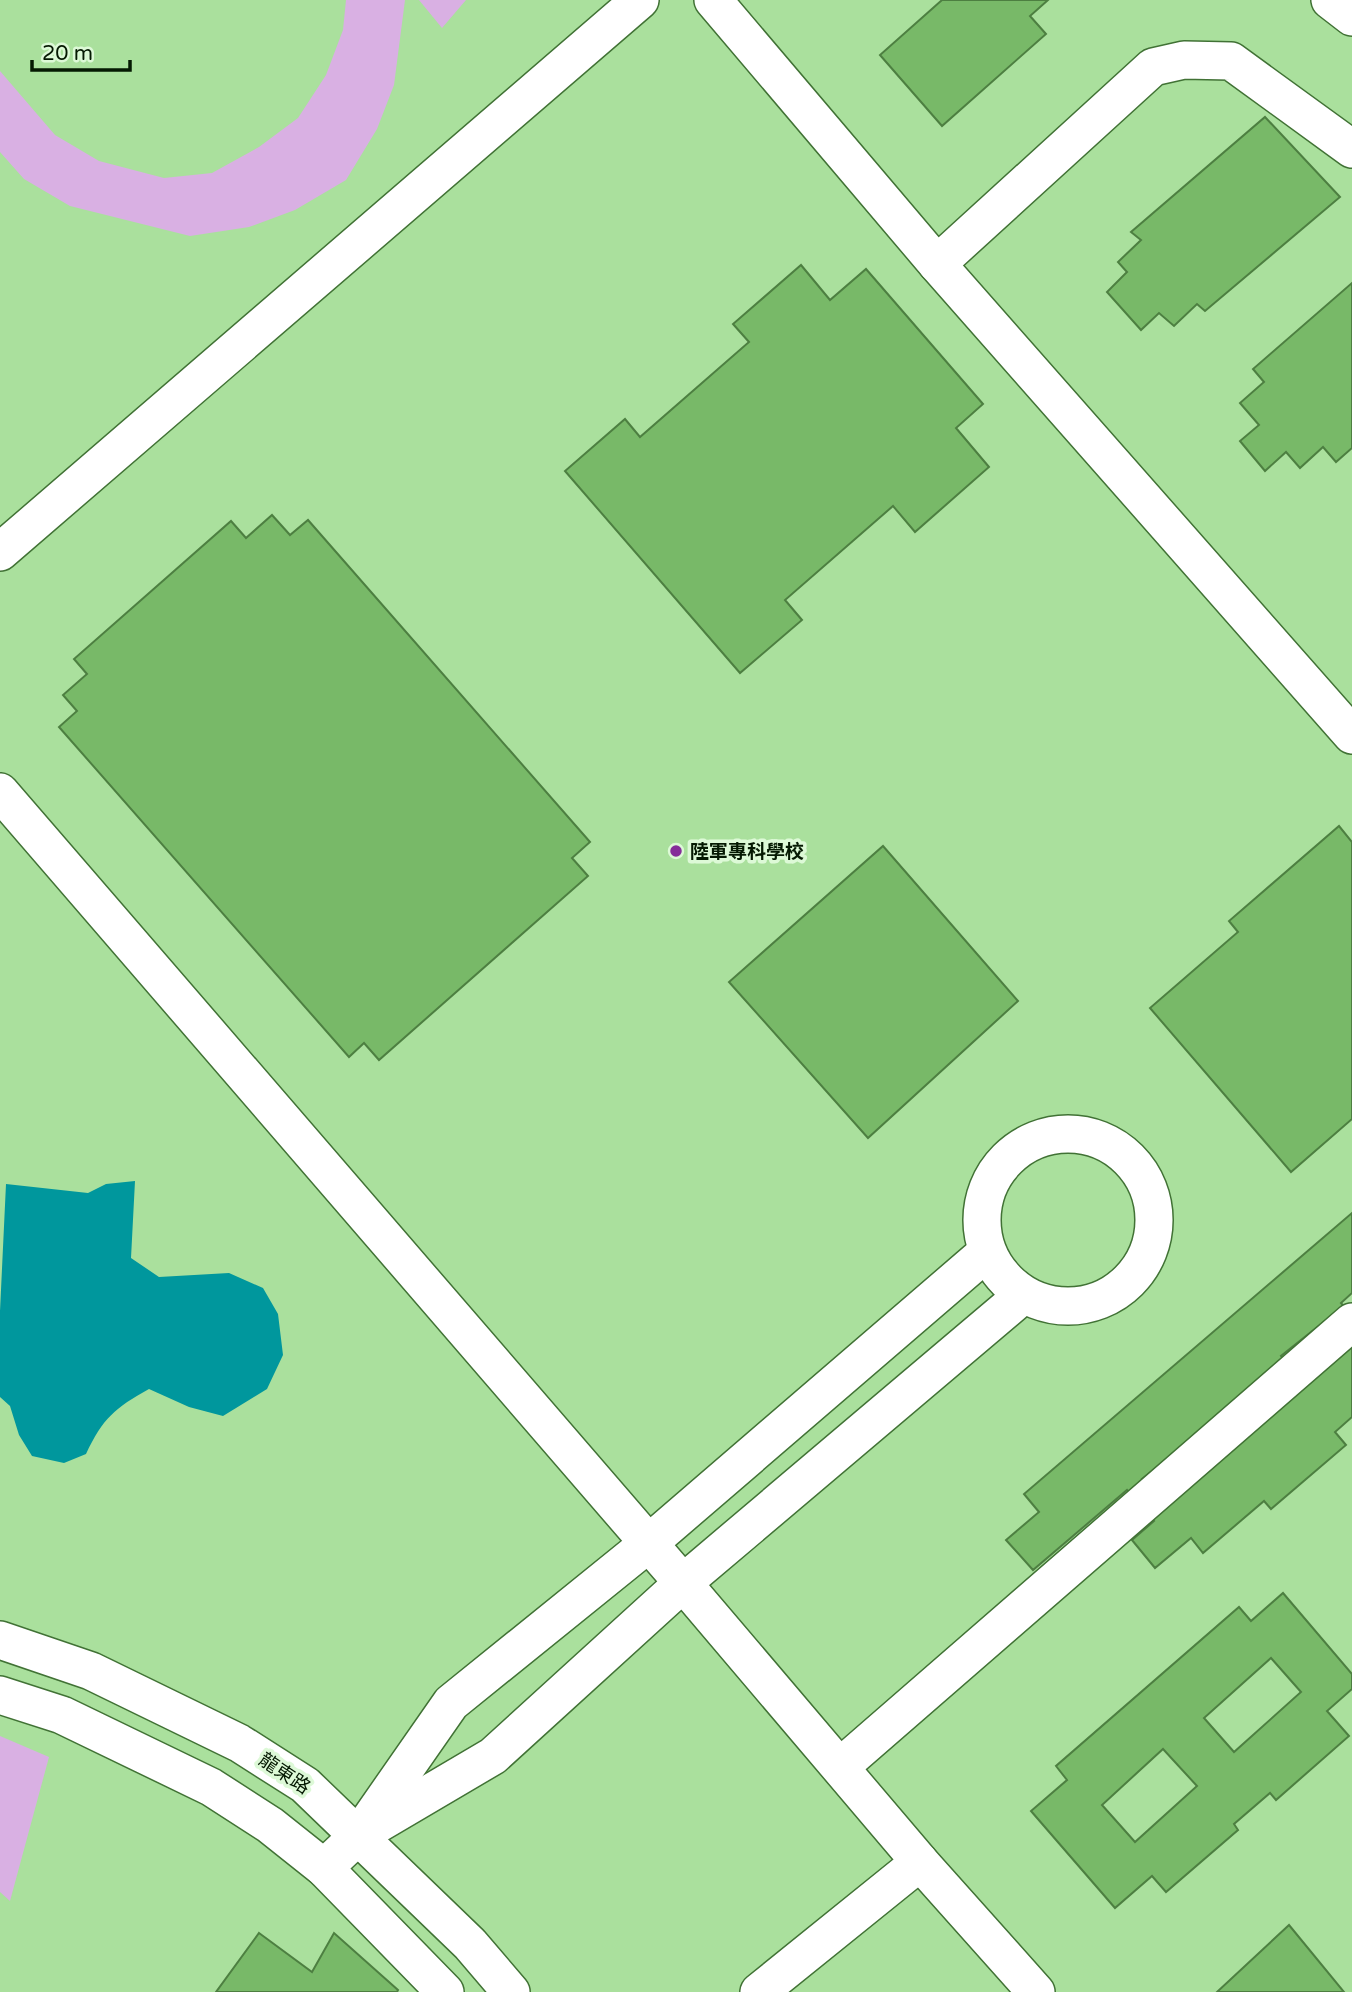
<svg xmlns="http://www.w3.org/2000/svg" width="1352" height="1992" font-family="'Varela Round','Noto Sans TC',sans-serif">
  <rect width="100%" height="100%" fill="#aae09d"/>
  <g fill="#d9b0e3">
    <path d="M346 0H405L394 85 377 129 346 180 295 210 249 227 190 236 70 206 24 179 0 152V71L55 135 99 161 164 178 212 173 259 147 298 118 326 75 343 30Z"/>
    <path d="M419 0H466L442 28Z"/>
    <path d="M0 1736 49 1757 10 1901 0 1892Z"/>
  </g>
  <path fill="#00979d" d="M135 1181 131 1258 159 1277 229 1273 263 1288 278 1314 283 1355 267 1389 223 1416 189 1407 149 1389C115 1408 103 1418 86 1454L64 1463 32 1456 19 1435 10 1406 0 1397V1311L6 1184 88 1193 106 1184Z"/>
  <g fill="#78b968" stroke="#4d7f41" stroke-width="2" fill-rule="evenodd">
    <path d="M942 0H1048L1030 16 1046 34 942 126 880 55Z"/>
    <path d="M1265 117 1340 197 1205 311 1197 304 1174 326 1159 313 1141 330 1107 292 1127 272 1118 262 1141 240 1131 232Z"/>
    <path d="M801 265 830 300 866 269 983 404 956 428 989 467 915 532 893 506 785 600 802 620 740 673 565 471 625 419 640 437 749 342 733 324Z"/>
    <path d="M1352 283V448L1336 462 1323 447 1300 468 1286 452 1265 471 1240 441 1259 425 1240 403 1264 382 1253 369Z"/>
    <path d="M272 515 290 535 308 520 590 842 572 858 588 876 379 1060 364 1043 349 1057 59 727 77 711 63 695 87 674 74 659 231 521 246 538Z"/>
    <path d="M1339 826 1352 842V1119L1291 1172 1150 1008 1238 932 1229 921Z"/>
    <path d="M883 846 1018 1001 868 1138 729 982Z"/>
    <path d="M1352 1213V1293L1341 1303 1352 1315V1417L1335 1432 1346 1445 1271 1509 1264 1501 1203 1553 1191 1538 1155 1568 1132 1540 1154 1521 1127 1490 1033 1570 1006 1540 1039 1512 1024 1494ZM1325 1321 1347 1348 1303 1384 1281 1356ZM1186 1444 1208 1471 1165 1507 1142 1479Z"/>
    <path d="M1283 1593 1352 1674V1689L1327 1711 1349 1736 1276 1800 1270 1793 1234 1824 1238 1830 1166 1892 1152 1876 1115 1908 1031 1811 1067 1780 1056 1766 1239 1607 1251 1621ZM1271 1658 1301 1692 1234 1752 1204 1718ZM1163 1749 1197 1786 1135 1842 1102 1805Z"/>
    <path d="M1289 1925 1344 1992H1217Z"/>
    <path d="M259 1933 312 1972 334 1933 398 1990 397 1992H216Z"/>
  </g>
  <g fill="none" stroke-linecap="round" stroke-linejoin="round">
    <defs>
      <g id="minor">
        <path d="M713 0 937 264 1352 735"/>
        <path d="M1330 0 1352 17"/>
        <path d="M937 264 1153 67 1184 60 1231 61 1352 149"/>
        <path d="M0 552 640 0"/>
        <path d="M0 792 683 1583 920 1862 1036 1992"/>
        <circle cx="1068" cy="1220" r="86"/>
        <path d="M0 1640 91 1671 239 1743 305 1785 470 1944 511 1992"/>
        <path d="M0 1695 62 1715 211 1787 270 1825 324 1868 445 1992"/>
        <path d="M840 1767 1352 1322"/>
        <path d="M369 1829 493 1756 683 1583 1023 1295"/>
        <path d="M324 1868 359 1835 451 1703 649 1543 987 1252"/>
        <path d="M759 1992 920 1862"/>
      </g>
    </defs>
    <use href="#minor" stroke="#417235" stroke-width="40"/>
    <use href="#minor" stroke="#fff" stroke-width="37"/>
  </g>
  <circle fill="#852d99" stroke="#ddf9d7" stroke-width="2.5" cx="676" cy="851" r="7"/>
  <g text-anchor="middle" stroke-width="7" stroke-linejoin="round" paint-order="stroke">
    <g font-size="19" font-weight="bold" fill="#051902" stroke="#ddf9d7" text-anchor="start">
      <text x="690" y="858">陸軍專科學校</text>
    </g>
    <g font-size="19" fill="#051902" stroke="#ddf9d7">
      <text transform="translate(285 1773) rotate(34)" y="7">龍東路</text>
    </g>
  </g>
  <path d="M32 60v10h98v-10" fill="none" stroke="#051902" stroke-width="3.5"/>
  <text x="42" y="60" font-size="21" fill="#051902" stroke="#ddf9d7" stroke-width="5" paint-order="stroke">20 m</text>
</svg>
